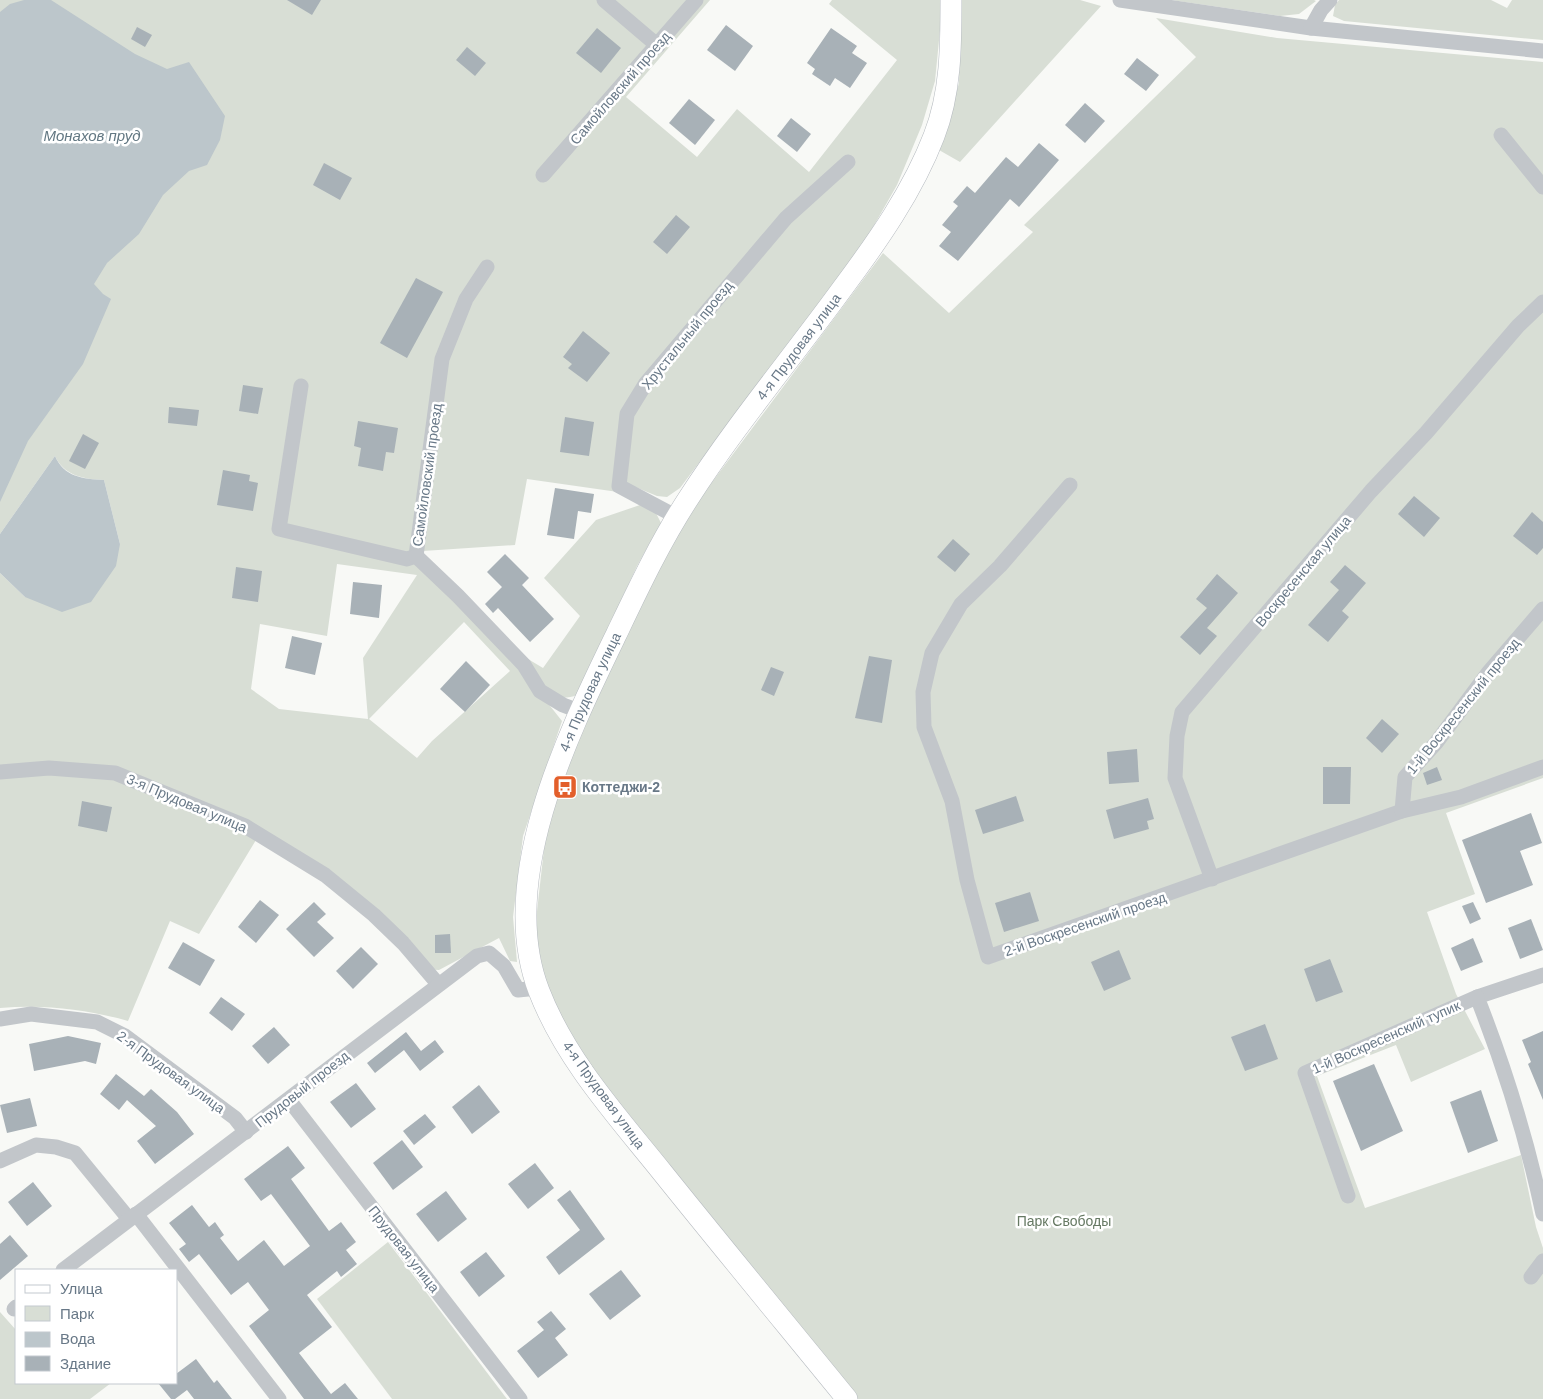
<svg xmlns="http://www.w3.org/2000/svg" width="1543" height="1399" font-family="Arial,sans-serif">
  <rect width="100%" height="100%" fill="#f8f9f6"/>
  <g fill="#d8ded5" fill-rule="evenodd">
    <path d="M0 0H710L626 97 697 157 737 109 809 172 897 60 829 4 832 0H940V30L935 81 922 125 897 185 864 243 680 488 667 497 657 496 628 484 618 492 527 479 515 545 423 551 425 557 528 659 543 668 580 616 544 578 596 520 640 505 655 511 661 523 637 566 577 695C566 700 555 696 543 697L562 721 523 836 513 917 517 962 510 961 499 938 439 970 420 969 370 919 320 879 256 840 199 934 170 921 128 1021C86 1009 43 1004 0 1008V573L25 597 120 544 104 480C84 479 64 476 55 456L0 534ZM337 564 417 575 363 658 368 719 279 709 251 689 260 624 327 636ZM464 622 510 671 432 741 417 758 369 719Z"/>
    <path d="M960 0H1080L1101 6 960 162 939 150 959 83Z"/>
    <path d="M1171 0H1314L1316 1 1299 14 1280 16Z"/>
    <path d="M1339 0H1491L1507 8 1512 0H1543V40L1344 21 1333 16 1335 5Z"/>
    <path d="M1156 18 1277 38 1543 62V778L1446 813 1475 894 1427 912 1456 994 1485 1049 1411 1082 1396 1045 1317 1076 1365 1208 1521 1155 1536 1227 1543 1248V1399H855L610 1098 566 1029 546 987 534 938 545 840 563 776 581 729 655 572 686 517 883 253 949 313 1033 232 1024 225 1196 57Z"/>
    <path d="M388 1242 507 1399H392L317 1299Z"/>
    <path d="M0 1312 16 1330V1383H111L90 1399H0Z"/>
  </g>
  <g fill="#bcc6cb">
    <path d="M24 0H51L135 54 167 69 189 62 225 116 220 140 207 165 189 171 163 195 139 234 107 263 94 284 103 294 111 299 83 364 28 441 0 502V12L10 4Z"/>
    <path d="M55 456C64 477 83 479 104 480L120 544 116 566 91 602 62 612 25 597 0 573V534Z"/>
  </g>
  <g fill="#a8b1b7">
    <path d="M287 0H321L312 15Z"/>
    <path d="M726 25 753 46 735 71 707 50Z"/>
    <path d="M137 27 152 35 145 47 131 39Z"/>
    <path d="M597 28 621 48 601 73 576 53Z"/>
    <path d="M831 28 857 46 852 53 867 63 850 88 835 78 830 86 812 74 815 69 807 63Z"/>
    <path d="M467 47 486 63 475 76 456 60Z"/>
    <path d="M1137 58 1159 75 1146 91 1124 74Z"/>
    <path d="M689 99 715 120 695 145 669 123Z"/>
    <path d="M1085 103 1105 121 1085 143 1065 125Z"/>
    <path d="M791 118 811 134 797 152 777 136Z"/>
    <path d="M1039 143 1059 160 1019 207 1010 199 958 261 939 246 951 232 942 225 958 206 953 202 967 186 975 193 1006 157 1018 167Z"/>
    <path d="M324 163 352 178 340 200 313 185Z"/>
    <path d="M676 215 690 227 667 254 653 242Z"/>
    <path d="M416 278 443 292 407 358 380 343Z"/>
    <path d="M583 331 610 353 587 382 568 368 572 364 563 357Z"/>
    <path d="M243 385 263 388 258 414 239 411Z"/>
    <path d="M169 407 199 410 197 426 168 423Z"/>
    <path d="M565 417 594 422 589 456 560 452Z"/>
    <path d="M358 421 398 428 394 453 386 452 383 471 358 466 361 448 354 446Z"/>
    <path d="M83 434 99 443 85 469 69 461Z"/>
    <path d="M223 470 250 475 249 481 258 483 253 511 217 505Z"/>
    <path d="M555 488 594 494 591 513 578 511 574 539 547 535Z"/>
    <path d="M1414 496 1440 518 1424 537 1398 514Z"/>
    <path d="M1532 512 1543 522V548L1537 555 1513 536Z"/>
    <path d="M953 539 970 554 955 572 937 557Z"/>
    <path d="M505 554 529 578 522 585 554 619 530 642 498 608 493 613 485 604 502 587 487 572Z"/>
    <path d="M1345 565 1366 583 1342 611 1349 617 1328 642 1308 625 1339 590 1330 582Z"/>
    <path d="M236 567 262 571 258 602 232 598Z"/>
    <path d="M1217 574 1238 593 1207 628 1217 636 1200 655 1180 637 1207 608 1196 599Z"/>
    <path d="M353 582 382 585 379 618 350 614Z"/>
    <path d="M292 636 322 643 315 675 285 668Z"/>
    <path d="M869 656 892 660 882 723 855 718Z"/>
    <path d="M466 661 490 685 465 712 440 689Z"/>
    <path d="M771 667 784 672 774 696 761 690Z"/>
    <path d="M1382 719 1399 734 1382 753 1366 738Z"/>
    <path d="M1137 749 1139 782 1109 784 1107 752Z"/>
    <path d="M1323 767H1351L1350 804H1323Z"/>
    <path d="M1437 767 1442 780 1427 785 1423 773Z"/>
    <path d="M1016 796 1024 821 983 834 975 810Z"/>
    <path d="M1148 798 1154 819 1147 821 1149 829 1114 839 1106 810Z"/>
    <path d="M82 801 112 807 107 832 78 826Z"/>
    <path d="M1531 813 1542 843 1520 851 1533 885 1486 903 1462 840Z"/>
    <path d="M1030 892 1039 921 1004 932 995 903Z"/>
    <path d="M260 900 279 915 256 943 238 927Z"/>
    <path d="M314 902 326 914 317 922 334 938 314 957 286 929Z"/>
    <path d="M1473 902 1481 919 1470 924 1462 906Z"/>
    <path d="M1531 919 1543 950 1520 959 1508 928Z"/>
    <path d="M450 934 451 953H435V935Z"/>
    <path d="M1473 938 1483 962 1461 971 1451 948Z"/>
    <path d="M183 942 215 960 200 986 168 968Z"/>
    <path d="M361 947 378 964 353 989 336 971Z"/>
    <path d="M1119 950 1131 979 1104 991 1091 962Z"/>
    <path d="M1330 959 1343 992 1316 1002 1304 969Z"/>
    <path d="M221 997 245 1014 232 1031 209 1013Z"/>
    <path d="M1265 1024 1278 1059 1245 1071 1231 1037Z"/>
    <path d="M274 1027 290 1045 268 1064 252 1046Z"/>
    <path d="M1543 1031V1100L1528 1064 1531 1062 1522 1040Z"/>
    <path d="M406 1032 421 1051 435 1040 444 1052 420 1071 404 1050 375 1073 367 1063Z"/>
    <path d="M68 1036 101 1043 96 1064 85 1061 34 1071 29 1044Z"/>
    <path d="M1374 1064 1403 1131 1361 1151 1333 1081Z"/>
    <path d="M116 1074 144 1096 151 1089 177 1112 194 1134 155 1164 137 1141 156 1126 127 1100 119 1110 100 1094Z"/>
    <path d="M356 1083 376 1109 351 1128 330 1102Z"/>
    <path d="M479 1085 500 1112 472 1134 452 1107Z"/>
    <path d="M1481 1090 1498 1141 1468 1153 1450 1102Z"/>
    <path d="M30 1098 37 1126 7 1133 0 1105Z"/>
    <path d="M425 1114 436 1127 414 1145 403 1131Z"/>
    <path d="M402 1140 423 1167 393 1190 373 1163Z"/>
    <path d="M288 1146 305 1168 291 1179 329 1231 341 1222 356 1242 346 1250 357 1264 341 1277 337 1271 307 1295 332 1327 299 1353 331 1394 345 1383 358 1399H304L249 1326 269 1310 248 1282 231 1295 199 1254 189 1262 179 1249 186 1244 169 1223 192 1205 209 1227 215 1222 224 1235 220 1238 238 1261 264 1240 284 1266 310 1246 271 1194 261 1201 244 1179Z"/>
    <path d="M535 1163 554 1188 528 1209 508 1184Z"/>
    <path d="M33 1182 52 1206 27 1226 8 1202Z"/>
    <path d="M570 1190 605 1239 559 1275 546 1257 580 1230 557 1200Z"/>
    <path d="M446 1191 467 1219 438 1242 416 1214Z"/>
    <path d="M10 1235 28 1256 0 1280V1244Z"/>
    <path d="M486 1252 505 1276 479 1297 460 1272Z"/>
    <path d="M621 1270 641 1296 610 1320 589 1294Z"/>
    <path d="M551 1311 566 1329 555 1338 568 1355 538 1378 517 1351 544 1330 537 1322Z"/>
    <path d="M196 1359 214 1383 217 1380 232 1399H194L187 1390 175 1399H171L158 1383H176V1374Z"/>
  </g>
  <g fill="none" stroke-linecap="round" stroke-linejoin="round">
    <defs>
      <g id="secondary">
        <path id="s1" d="M847 1399C785 1323 723 1248 662 1172 617 1116 565 1059 539 991 496 880 568 734 616 635 638 589 660 542 688 499 735 426 791 359 842 289 877 242 913 191 934 136 951 93 951 46 951 0"/>
      </g>
    </defs>
    <use href="#secondary" stroke="#b6bbc0" stroke-width="22"/>
    <g stroke="#c2c6ca" stroke-width="15">
      <path d="M604 0 658 46"/>
      <path d="M1120 0 1311 28 1543 51"/>
      <path d="M1311 28 1321 10 1330 0"/>
      <path d="M1501 135 1543 187"/>
      <path d="M543 175 696 0"/>
      <path d="M301 386 279 529 407 559 416 556"/>
      <path d="M1070 485 1000 566 961 604 932 653 923 692 924 727 952 801 967 880 988 957 1402 811 1461 797 1543 767"/>
      <path d="M677 517 619 486 627 414 646 383 786 218 848 162"/>
      <path d="M416 556 442 359 466 299 487 267"/>
      <path d="M416 556 458 596 524 665 540 691 563 705 579 711"/>
      <path d="M0 772 49 768 115 773 245 826 325 875 374 915 403 943 438 984"/>
      <path d="M1402 811 1405 777 1436 743 1488 673 1543 609"/>
      <path d="M1212 879 1175 778 1177 736 1182 712 1371 491 1426 433 1518 326 1543 302"/>
      <path d="M1543 975 1477 997C1505 1068 1527 1139 1543 1214"/>
      <path d="M0 1019 31 1014 97 1022 125 1036 235 1118 246 1132"/>
      <path d="M289 1100 520 1399"/>
      <path d="M0 1161 36 1145 56 1147 75 1153 129 1219"/>
      <path d="M1348 1196 1305 1073 1477 997"/>
      <path d="M136 1214 279 1399"/>
      <path d="M63 1270 477 956 489 953 504 966 518 990 538 988"/>
      <path d="M1531 1277 1543 1261"/>
      <path d="M14 1309 16 1307"/>
    </g>
    <use href="#secondary" stroke="#fff" stroke-width="21"/>
  </g>
  <defs>
    <symbol id="bus-square" viewBox="-11 -11 22 22"><rect x="-9" y="-9" width="18" height="18" rx="4" fill="#e35f2b" stroke="#fff"/><path d="M-5-6H5V4H4V6H2V4H-2V6H-4V4H-5ZM-3.5-4V0h7V-4ZM-3.5 1.2v1.5H-2V1.2ZM2 1.2v1.5H3.5V1.2Z" fill="#fff"/></symbol>
  </defs>
  <g fill-rule="evenodd">
    <use href="#bus-square" x="551" y="773" width="28" height="28"/>
  </g>
  <g text-anchor="middle" stroke-width="5" stroke-linejoin="round" paint-order="stroke">
    <g font-size="14" fill="#687887" stroke="#fff">
      <text transform="translate(620 88) rotate(-49)" y="5">Самойловский проезд</text>
      <text transform="translate(687 335) rotate(-51)" y="5">Хрустальный проезд</text>
      <text dy="5" stroke="none"><textPath href="#s1" startOffset="1229">4-я Прудовая улица</textPath></text>
      <text transform="translate(427 475) rotate(-82)" y="5">Самойловский проезд</text>
      <text transform="translate(1303 571) rotate(-50)" y="5">Воскресенская улица</text>
      <text dy="5" stroke="none"><textPath href="#s1" startOffset="824">4-я Прудовая улица</textPath></text>
      <text transform="translate(1463 706) rotate(-51)" y="5">1-й Воскресенский проезд</text>
      <text transform="translate(187 803) rotate(23)" y="5">3-я Прудовая улица</text>
      <text transform="translate(1085 924) rotate(-19)" y="5">2-й Воскресенский проезд</text>
      <text transform="translate(1386 1037) rotate(-24)" y="5">1-й Воскресенский тупик</text>
      <text transform="translate(171 1072) rotate(36)" y="5">2-я Прудовая улица</text>
      <text transform="translate(302 1089) rotate(-38)" y="5">Прудовый проезд</text>
      <text transform="translate(604 1095) rotate(54)" y="5">4-я Прудовая улица</text>
      <text transform="translate(404 1249) rotate(52)" y="5">Прудовая улица</text>
    </g>
    <g font-size="14" font-weight="bold" fill="#687887" stroke="#fff" text-anchor="start">
      <text x="582" y="792">Коттеджи-2</text>
    </g>
    <g font-size="14" fill="#667963" stroke="#fff">
      <text x="1064" y="1226">Парк Свободы</text>
    </g>
    <g font-size="15" font-style="italic" fill="#637883" stroke="#fff">
      <text x="92" y="141">Монахов пруд</text>
    </g>
  </g>
  <rect x="15" y="1269" width="162" height="115" fill="#ffffff" stroke="#c3c9cf"/>
  <rect x="25" y="1285" width="25" height="8" fill="#ffffff" stroke="#c3c9cf"/>
  <text x="60" y="1294" font-size="15" fill="#687887">Улица</text>
  <rect x="25" y="1306" width="25" height="15" fill="#d8ded5" stroke="#c3c9cf"/>
  <text x="60" y="1319" font-size="15" fill="#687887">Парк</text>
  <rect x="25" y="1332" width="25" height="15" fill="#bcc6cb" stroke="#c3c9cf"/>
  <text x="60" y="1344" font-size="15" fill="#687887">Вода</text>
  <rect x="25" y="1356" width="25" height="15" fill="#a8b1b7" stroke="#c3c9cf"/>
  <text x="60" y="1369" font-size="15" fill="#687887">Здание</text>
</svg>
